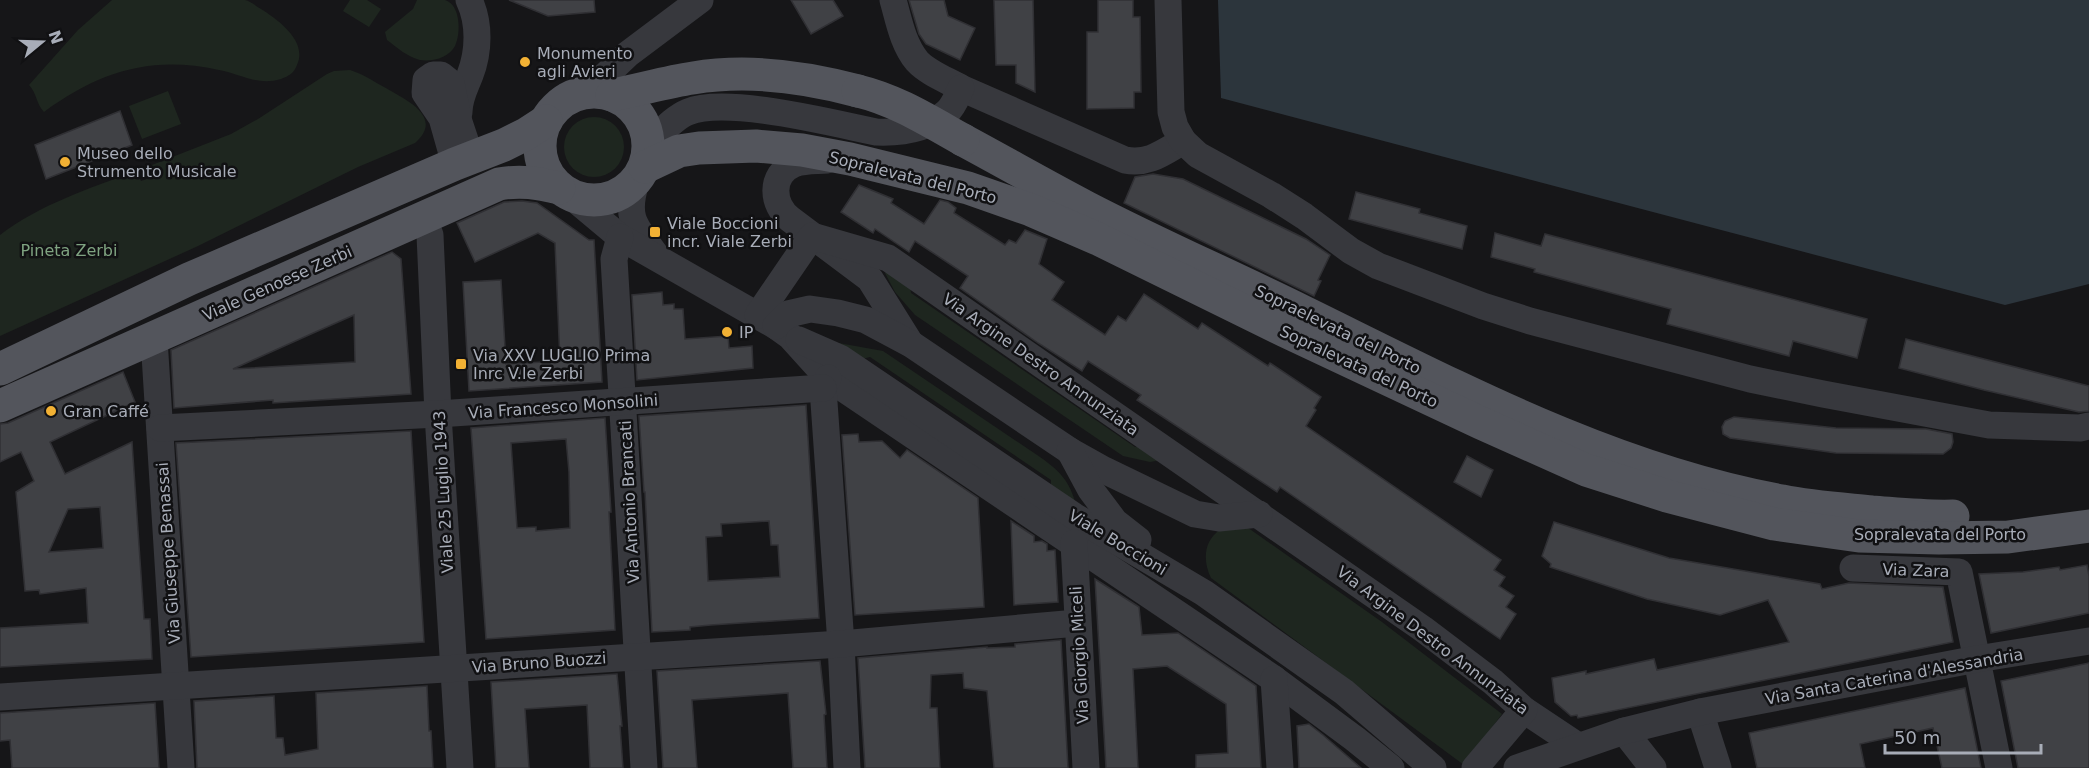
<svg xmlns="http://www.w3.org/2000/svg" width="2089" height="768" font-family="'DejaVu Sans',sans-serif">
  <rect width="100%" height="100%" fill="#161618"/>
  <g fill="#1e261f">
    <path d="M112 0C143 0 173 0 204 0 217 0 232 0 245 0 250 1 256 6 261 9 278 20 308 41 297 65 294 73 289 76 281 79 257 86 241 74 219 70 150 55 99 72 44 112 36 104 37 93 29 85L78 30Z"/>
    <path d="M350 0H367L381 9 369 27 343 11Z"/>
    <path d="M417 0C425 0 437 0 445 0 461 5 461 34 455 46 448 59 427 64 414 58 404 54 395 46 387 40L385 32 413 9Z"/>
    <path d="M350 70C363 74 373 81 384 87 402 98 446 116 415 143L358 167 198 246 0 336V235C41 204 88 189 136 171L141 181 156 176 152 165 231 134 258 119 327 74 334 71Z"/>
    <path d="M168 91 181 124 142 139 129 106Z"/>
    <circle cx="594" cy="147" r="30"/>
    <path d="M888 270 910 284 911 293 1135 447 1148 444 1167 459 1150 462 1123 456 915 315 895 292 885 273Z"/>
    <path d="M833 342 883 351 1040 457C1064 474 1071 484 1078 512L1051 494V480L870 357 858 360Z"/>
    <path d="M1244 525 1382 622 1502 714 1464 765 1211 578C1203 562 1203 541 1220 530 1226 527 1238 527 1244 525Z"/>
  </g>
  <path fill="#2c353c" d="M1218 0H2089V284L2005 305 1221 98Z"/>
  <g fill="#404145" stroke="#303034" stroke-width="1.5" fill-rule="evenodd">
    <path d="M509 0H594L595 12 548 16Z"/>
    <path d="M791 0H833L843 16 811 34Z"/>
    <path d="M909 0H944L948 16 975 28 960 60 926 44 919 34Z"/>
    <path d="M994 0H1033L1035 92 1016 83V65H996Z"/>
    <path d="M1098 0H1133V17H1140L1141 92H1134V108L1087 109V32H1098Z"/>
    <path d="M120 111 132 145 46 179 35 145Z"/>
    <path d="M1153 174 1183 179 1306 239 1330 255 1318 280 1321 281 1314 296 1124 203 1135 177Z"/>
    <path d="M859 185 893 199 891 203 924 224 940 200 948 202 956 208 954 213 1005 245 1009 240 1016 243 1025 230 1047 239 1039 264 1064 282 1052 300 1105 335 1118 316 1126 321 1144 294 1198 329 1202 323 1268 366 1270 363 1321 397 1314 408 1316 410 1306 426 1501 560 1494 570 1505 577 1499 586 1514 596 1506 607 1516 614 1500 639 1280 487 1277 492 1137 400 1141 395 1088 361 1082 371 1038 343 960 288 968 276 915 241 909 252 875 229 873 233 841 212Z"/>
    <path d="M1356 192 1420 209 1419 213 1467 226 1462 249 1349 219Z"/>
    <path d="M522 201 537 203 589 240H594L602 382 469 391 463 282 501 280 506 364 560 361 555 243 538 233 475 262 457 223 504 202Z"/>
    <path d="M1495 233 1541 246 1545 234 1867 319 1857 358 1793 341 1789 356 1667 324 1671 309 1534 272 1535 269 1491 257Z"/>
    <path d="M392 252 401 259 411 394 273 403V400L174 408 171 350ZM354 315 355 362 233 369 311 334Z"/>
    <path d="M662 292 663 305 674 304V309H683L685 339 728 336 729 348 752 346 753 368 637 380 632 295Z"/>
    <path d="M1906 339 2089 386V411L2079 412 1984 390 1899 368Z"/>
    <path d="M123 372 135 402 50 442 65 474 132 442 144 619H150L152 659 0 667V628L88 623 86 588 40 594 39 590 25 591 16 492 34 481 21 452 0 462V424L8 423ZM100 507 103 548 49 552 68 509Z"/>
    <path d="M806 405 819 618 711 625 690 627V630L652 632 645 492H644L639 416ZM769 521 771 545H778L780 577 708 581 706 537 722 536 721 524Z"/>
    <path d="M1734 417 1836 428 1926 429 1952 434 1953 442 1951 448 1943 454 1836 453 1730 438 1723 434 1722 427 1725 421Z"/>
    <path d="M605 418 611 512H609L615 630 486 639 471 428ZM566 439 569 472 570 528 536 531V527L517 528 511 443Z"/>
    <path d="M411 431 424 642 191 657 176 443Z"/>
    <path d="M858 434 859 442 882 441 900 458 907 450 978 498 984 607 855 615 842 435Z"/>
    <path d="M1467 456 1493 470 1481 497 1454 482Z"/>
    <path d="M1011 521 1034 536V542L1042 541 1047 544V551L1055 550 1058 602 1014 605Z"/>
    <path d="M1554 522 1669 558 1820 584 1822 589 1849 583 1943 587 1953 642 1578 718 1577 715 1571 716 1555 702 1552 678 1586 671V674L1654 659 1657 670 1789 642 1768 600 1720 615 1647 599 1550 567 1551 564 1542 556Z"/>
    <path d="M2087 565 2089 576V613L1991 633 1979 574 2023 572 2059 567 2060 570Z"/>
    <path d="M1095 579 1139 607 1142 635 1178 633 1256 686 1261 768H1196V755L1228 753 1226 704 1167 666 1133 669 1138 768H1106Z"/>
    <path d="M1061 640 1068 768H994L987 691 964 688 963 673 931 675 930 708H937L940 768H865L858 658 987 647V648L1015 647V644Z"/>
    <path d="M820 661 826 714 824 715 827 768H793L788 693 692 700 697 768H663L657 671Z"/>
    <path d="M2089 663V768H2018L2001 681Z"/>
    <path d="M617 674 622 726H620L623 768H590L587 705 525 709 529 768H496L491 682Z"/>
    <path d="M427 686 429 731H431L433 768H197L194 701 274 696 276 738H283L285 755 318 749 316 693Z"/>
    <path d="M1965 688 1981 768H1942L1933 728 1860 744 1865 768H1757L1749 733Z"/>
    <path d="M155 703 159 768H12L10 740 0 741V713Z"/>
    <path d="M1309 724 1323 735 1361 768H1299L1297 726Z"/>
  </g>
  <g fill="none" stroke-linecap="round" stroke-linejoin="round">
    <g stroke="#37383d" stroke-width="27">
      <path d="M893 0C899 21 903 44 917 61 928 73 947 80 961 88L1125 160C1148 165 1164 152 1183 141"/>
      <path d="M1168 0 1171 112 1175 127 1183 141 1198 155 1271 195 1304 216 1351 251 1378 266 1483 306 1530 321 1750 379 1823 394 1989 425 2080 428 2089 426"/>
      <path d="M588 92 628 54 700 0"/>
      <path d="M459 112C459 98 465 88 470 75 479 52 480 23 469 0"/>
      <path d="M648 145C660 134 673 118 688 112 726 96 832 123 876 132 901 133 927 130 947 112 954 106 957 96 961 88"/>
      <path d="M827 160C817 161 804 160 794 164 769 175 772 205 790 219L870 279 910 343"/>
      <path d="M455 164 442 118 425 93 426 80 433 75H441L451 83 459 122 471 158"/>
      <path d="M636 182C625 217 634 225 655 254"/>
      <path d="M571 196 620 237 776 326 790 336 828 378 1274 679 1355 739 1391 768"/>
      <path d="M422 217 430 235 438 414 460 768"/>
      <path d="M620 237 614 259 644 768"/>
      <path d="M758 315 812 236 888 258 1423 629 1493 682 1524 710 1578 746"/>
      <path d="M776 326 788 314 810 309 838 313 866 320 911 344 1070 451 1104 470 1195 514 1219 518 1259 514"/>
      <path d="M154 339 181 768"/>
      <path d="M799 340 840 358 1074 516 1204 593 1344 692 1433 768"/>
      <path d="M828 378 823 388 841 644 847 768"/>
      <path d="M160 428 438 414 823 388"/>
      <path d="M1070 451 1091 490 1115 522 1138 540"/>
      <path d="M1074 543 1086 768"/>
      <path d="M1853 568 1959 572 1999 768"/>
      <path d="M1274 679 1280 768"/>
      <path d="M0 697 841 644 1077 623"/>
      <path d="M1700 712 1718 768"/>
      <path d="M1624 731 1653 768"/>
      <path d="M1475 768 1524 710"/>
      <path d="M1517 768 1624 731 1700 712 1977 659 2089 641"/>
    </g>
    <g stroke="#53555c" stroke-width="33">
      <circle cx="594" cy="146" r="54"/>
      <path d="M612 95C639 90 666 82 693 78 747 69 806 77 858 91"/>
      <path d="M963 140C1004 162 1044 185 1086 207 1157 244 1231 276 1304 312 1457 387 1612 470 1782 501 1811 507 1842 509 1872 512 1899 514 1926 517 1953 516"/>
      <path d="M645 167 679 151 699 148 756 146 802 150 850 159 968 188 1031 210 1098 239 1285 331 1481 423 1586 470 1667 496 1774 524 1859 536 1939 538 2008 537 2089 526"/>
      <path d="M0 369 189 279 455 164 504 145 526 134 546 121"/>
      <path d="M0 406 499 184C521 180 538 183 559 188"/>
    </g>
    <path stroke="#53555c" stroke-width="33" d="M858 91C896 100 929 121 963 140"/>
  </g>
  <g fill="#f2b134" stroke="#111113" stroke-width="2">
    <circle cx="525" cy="62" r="6"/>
    <circle cx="65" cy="162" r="6"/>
    <rect x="649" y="226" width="12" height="12" rx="3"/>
    <circle cx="727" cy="332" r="6"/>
    <rect x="455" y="358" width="12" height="12" rx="3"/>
    <circle cx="51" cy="411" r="6"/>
  </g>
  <g text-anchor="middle" stroke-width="5" stroke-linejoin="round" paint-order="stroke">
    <g font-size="16" fill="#a8adb8" stroke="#111113" text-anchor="start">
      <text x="537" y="59">Monumento<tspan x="537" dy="18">agli Avieri</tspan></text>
      <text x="77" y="159">Museo dello<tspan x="77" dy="18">Strumento Musicale</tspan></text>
      <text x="667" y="229">Viale Boccioni<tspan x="667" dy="18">incr. Viale Zerbi</tspan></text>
      <text x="739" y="338">IP</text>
      <text x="473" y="361">Via XXV LUGLIO Prima<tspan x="473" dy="18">Inrc V.le Zerbi</tspan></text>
      <text x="63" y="417">Gran Caffé</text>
    </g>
    <g font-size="16" fill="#a8adb8" stroke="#111113">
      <text transform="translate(913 177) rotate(14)" y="6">Sopralevata del Porto</text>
      <text transform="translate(277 283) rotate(-24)" y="6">Viale Genoese Zerbi</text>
      <text transform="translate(1338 329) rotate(26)" y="6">Sopraelevata del Porto</text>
      <text transform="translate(1041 364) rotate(35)" y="6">Via Argine Destro Annunziata</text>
      <text transform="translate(1359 366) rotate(25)" y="6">Sopralevata del Porto</text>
      <text transform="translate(563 406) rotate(-4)" y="6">Via Francesco Monsolini</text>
      <text transform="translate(443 492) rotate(-93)" y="6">Viale 25 Luglio 1943</text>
      <text transform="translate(629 502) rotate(-93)" y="6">Via Antonio Brancati</text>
      <text x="1940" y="540">Sopralevata del Porto</text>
      <text transform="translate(1118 542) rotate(31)" y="6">Viale Boccioni</text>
      <text transform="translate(168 553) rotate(-94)" y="6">Via Giuseppe Benassai</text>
      <text transform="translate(1916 570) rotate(2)" y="6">Via Zara</text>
      <text transform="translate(1433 640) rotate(37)" y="6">Via Argine Destro Annunziata</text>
      <text transform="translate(1079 655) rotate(-93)" y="6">Via Giorgio Miceli</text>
      <text transform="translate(539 662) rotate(-4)" y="6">Via Bruno Buozzi</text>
      <text transform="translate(1894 676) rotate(-10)" y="6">Via Santa Caterina d'Alessandria</text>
    </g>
    <g font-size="16" fill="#7fa381" stroke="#111113">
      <text x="69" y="256">Pineta Zerbi</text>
    </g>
  </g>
  <g transform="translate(42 42) rotate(71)" stroke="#111113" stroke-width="4.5" paint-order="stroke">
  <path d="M0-4.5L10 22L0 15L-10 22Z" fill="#a8adb8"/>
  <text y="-9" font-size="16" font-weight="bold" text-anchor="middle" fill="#a8adb8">N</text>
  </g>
  <path d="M1885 744v9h156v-9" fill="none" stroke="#a8adb8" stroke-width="3"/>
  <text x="1894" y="744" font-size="18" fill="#a8adb8" stroke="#111113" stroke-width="4.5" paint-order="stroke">50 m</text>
</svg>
